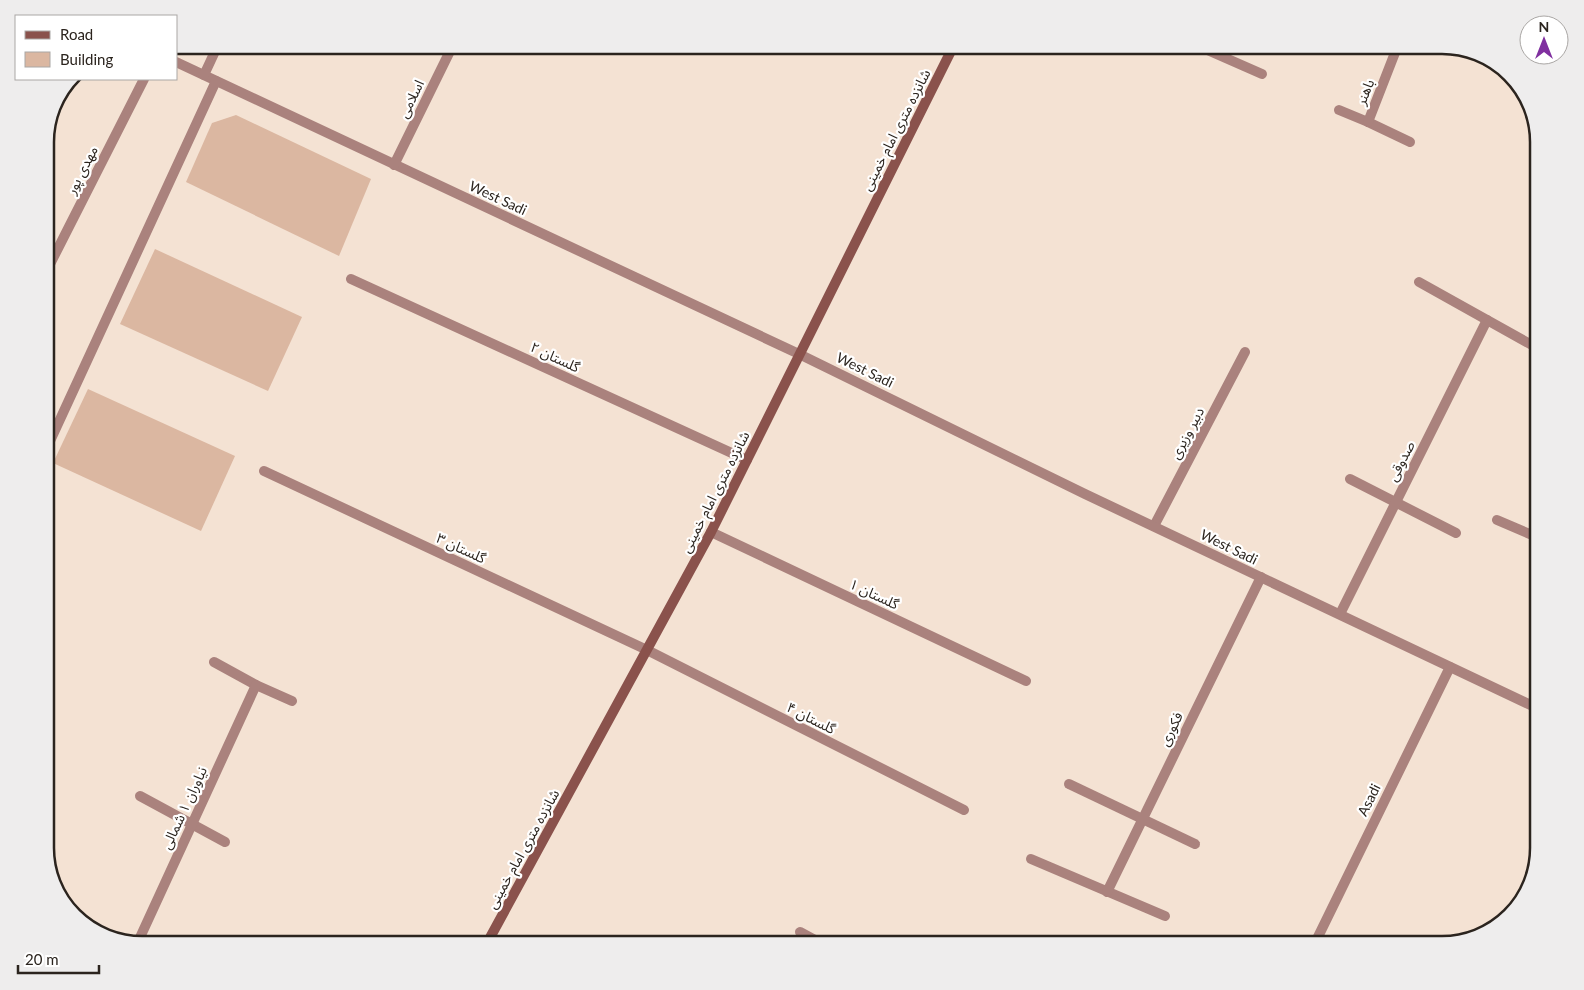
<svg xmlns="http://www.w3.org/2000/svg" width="1584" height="990" font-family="Lato,'Noto Sans Arabic',sans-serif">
  <rect width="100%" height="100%" fill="#f4e2d3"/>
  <g fill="#dbb7a1">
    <path d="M236 115 371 179 339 256 186 182 212 123Z"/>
    <path d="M155 249 302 317 268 391 120 324Z"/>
    <path d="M88 389 235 456 201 531 53 463Z"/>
  </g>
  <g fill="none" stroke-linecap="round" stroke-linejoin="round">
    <g stroke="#aa827d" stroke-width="10">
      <path d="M1154 526 1245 352"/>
      <path d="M214 662 256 685 292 701"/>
      <path d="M1069 784 1195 844"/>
      <path d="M140 796 225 842"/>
      <path d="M1031 859 1165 916"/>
      <path d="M800 932 824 945"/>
    </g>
    <g stroke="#aa827d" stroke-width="10">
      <path d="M1196 45 1262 74"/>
      <path d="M176 62 799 354 1085 494 1539 709"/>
      <path d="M204 75 218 45"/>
      <path d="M1339 110 1368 122 1410 142"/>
      <path d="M1368 122 1398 45"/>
      <path d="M394 165 453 45"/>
      <path d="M45 274 144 79"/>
      <path d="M351 279 747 460"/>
      <path d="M1419 282 1539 349"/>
      <path d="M45 452 216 81"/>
      <path d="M264 471 647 650 964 810"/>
      <path d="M1350 479 1456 533"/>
      <path d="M1497 520 1539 538"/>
      <path d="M711 532 1026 681"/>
      <path d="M1340 614 1487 320"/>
      <path d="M1107 892 1261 577"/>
      <path d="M1487 932 1489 933"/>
      <path d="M137 944 256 685"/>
      <path d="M1314 945 1450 667"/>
    </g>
    <path stroke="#8a524c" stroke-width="10" d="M486 945 711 532 954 45"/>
  </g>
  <g text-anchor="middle" stroke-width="4.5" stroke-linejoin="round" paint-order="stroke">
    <g font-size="14" fill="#2b241e" stroke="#fff">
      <text transform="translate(1365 92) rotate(-68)" y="5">باهنر</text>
      <text transform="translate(411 99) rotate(-64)" y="5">اسلامی</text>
      <text transform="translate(896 130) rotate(-63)" y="5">شانزده متری امام خمینی</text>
      <text transform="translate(82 170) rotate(-63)" y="5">مهدی پور</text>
      <text transform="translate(498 198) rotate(25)" y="5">West Sadi</text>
      <text transform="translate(555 357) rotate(25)" y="5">گلستان ۲</text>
      <text transform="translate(865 370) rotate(26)" y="5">West Sadi</text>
      <text transform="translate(1187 433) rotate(-62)" y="5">دبیر وزیری</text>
      <text transform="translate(1401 461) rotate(-63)" y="5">صدوقی</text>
      <text transform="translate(715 492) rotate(-63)" y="5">شانزده متری امام خمینی</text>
      <text transform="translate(1229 547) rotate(26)" y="5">West Sadi</text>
      <text transform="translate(461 548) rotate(25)" y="5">گلستان ۳</text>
      <text transform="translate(874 594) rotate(25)" y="5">گلستان ۱</text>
      <text transform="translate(811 718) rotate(27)" y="5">گلستان ۴</text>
      <text transform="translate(1171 729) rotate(-64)" y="5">فکوری</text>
      <text transform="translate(1369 800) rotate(-64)" y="5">Asadi</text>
      <text transform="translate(184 808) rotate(-65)" y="5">نیاوران ۱ شمالی</text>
      <text transform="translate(523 849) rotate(-61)" y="5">شانزده متری امام خمینی</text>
    </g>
  </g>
  <path d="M0 0H1584V990H0ZM142 54H1442A88 88 0 0 1 1530 142V848A88 88 0 0 1 1442 936H142A88 88 0 0 1 54 848V142A88 88 0 0 1 142 54Z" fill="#eeeded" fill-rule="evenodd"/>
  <path fill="none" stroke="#2b241e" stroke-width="2.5" d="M142 54H1442A88 88 0 0 1 1530 142V848A88 88 0 0 1 1442 936H142A88 88 0 0 1 54 848V142A88 88 0 0 1 142 54Z"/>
  <rect x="15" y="15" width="162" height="65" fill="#ffffff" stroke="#aaa7a5"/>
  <rect x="25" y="31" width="25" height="8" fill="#8a524c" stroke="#aaa7a5"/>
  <text x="60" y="40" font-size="15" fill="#2b241e">Road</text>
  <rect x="25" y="52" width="25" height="15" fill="#dbb7a1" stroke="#aaa7a5"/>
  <text x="60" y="65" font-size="15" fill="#2b241e">Building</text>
  <g transform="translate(1544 40)"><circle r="24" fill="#ffffff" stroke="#aaa7a5"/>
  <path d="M0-4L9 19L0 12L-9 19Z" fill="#8030a0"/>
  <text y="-8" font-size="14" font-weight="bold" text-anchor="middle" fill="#2b241e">N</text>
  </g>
  <path d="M18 965v8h81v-8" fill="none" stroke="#2b241e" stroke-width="2.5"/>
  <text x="25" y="965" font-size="15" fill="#2b241e" stroke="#ffffff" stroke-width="4" paint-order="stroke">20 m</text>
</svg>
